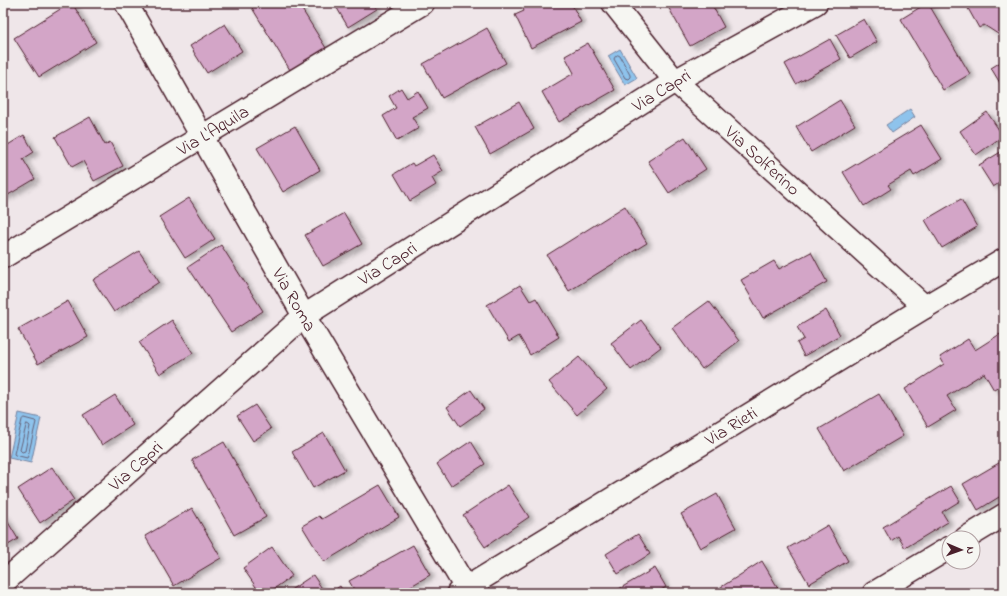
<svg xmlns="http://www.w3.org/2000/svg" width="1007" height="596" font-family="'Indie Flower',sans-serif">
  <defs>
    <filter id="shadow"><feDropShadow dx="4.5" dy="2.5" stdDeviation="2" flood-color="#0004"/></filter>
  </defs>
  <rect width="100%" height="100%" fill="#efe6e9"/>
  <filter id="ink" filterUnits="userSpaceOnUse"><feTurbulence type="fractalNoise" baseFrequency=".025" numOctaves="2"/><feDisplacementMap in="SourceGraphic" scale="8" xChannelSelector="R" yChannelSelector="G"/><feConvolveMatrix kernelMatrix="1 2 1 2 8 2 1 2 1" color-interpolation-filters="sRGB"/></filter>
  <g filter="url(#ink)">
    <g fill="#8ec3ec" stroke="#73819f">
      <path d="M620 49 637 78 625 85 608 56Z"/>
      <path d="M910 109 915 117 892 133 886 125Z"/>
      <path d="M19 413 41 418 31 463 9 458Z"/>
    </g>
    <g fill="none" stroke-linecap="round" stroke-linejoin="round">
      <g stroke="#656178" stroke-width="1">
        <path d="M618 55 620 56 630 75V77L628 79 625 78 614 59 615 57Z"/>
        <path d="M24 418 35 421 36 422 28 456 27 458 15 455 14 454 22 420Z"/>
        <path d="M27 424 29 425 30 426 25 451 22 452 20 450 26 426Z"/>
      </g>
    </g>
    <g fill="#d3a5c7" stroke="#4a1f2b" filter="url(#shadow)">
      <path d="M70 3H72L96 42 39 77 14 38Z"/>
      <path d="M249 3H298L326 48 290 70Z"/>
      <path d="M334 3H373L377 9 348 27Z"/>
      <path d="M520 3H571L581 22 531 48 515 15 524 11Z"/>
      <path d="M666 3H711L724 27 690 46Z"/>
      <path d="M927 3H928L970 74 943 90 901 19Z"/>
      <path d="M965 3H1003L1004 12 1002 14 1004 15V38L984 25 979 28Z"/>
      <path d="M864 19 877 42 850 58 836 35Z"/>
      <path d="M225 24 242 51 207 73 190 46Z"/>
      <path d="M487 28 506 63 442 98 423 64Z"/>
      <path d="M830 39 841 59 796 84 785 64Z"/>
      <path d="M588 43 615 90 559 122 542 92 574 73 565 56Z"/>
      <path d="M1004 60V87L1003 88 991 68Z"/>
      <path d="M401 88 407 98 418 91 428 108 412 117 419 128 397 141 383 116 396 108 389 96Z"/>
      <path d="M840 100 855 125 811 152 796 127Z"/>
      <path d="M519 102 534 129 490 154 475 127Z"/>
      <path d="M987 112 1003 136 976 155 960 131Z"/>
      <path d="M90 117 105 145 110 142 123 166 94 181 83 161 72 167 55 137Z"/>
      <path d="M921 125 942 159 914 176 911 171 888 185 891 189 864 206 843 172Z"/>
      <path d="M295 126 320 170 283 192 257 148Z"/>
      <path d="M24 135 34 152 23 159 35 179 3 198V148Z"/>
      <path d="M685 137 706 169 669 193 648 161Z"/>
      <path d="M1004 150V180L993 187 979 165Z"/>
      <path d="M433 155 443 171 432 178 436 185 410 201 394 174 412 163 414 166Z"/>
      <path d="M189 198 215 239 185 258 159 217Z"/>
      <path d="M961 199 977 227 942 248 925 220Z"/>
      <path d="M625 206 647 243 569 291 547 255Z"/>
      <path d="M344 213 362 244 323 266 305 235Z"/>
      <path d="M221 245 263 311 231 332 188 267Z"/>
      <path d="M139 251 159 282 114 312 93 280Z"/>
      <path d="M811 252 827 282 763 318 741 280 774 261 779 269Z"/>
      <path d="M520 285 530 301 536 298 559 337 530 355 519 336 509 342 487 305Z"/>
      <path d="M68 301 88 337 38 364 18 329Z"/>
      <path d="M709 301 739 341 702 369 672 328Z"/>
      <path d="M826 310 840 335 804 356 797 343 804 339 797 327Z"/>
      <path d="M172 320 193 353 160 374 139 342Z"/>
      <path d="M641 320 661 347 631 370 611 343Z"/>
      <path d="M1000 334 1004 341V384L994 390 984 373 947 396 956 410 928 427 905 389 944 364 940 357 968 339 975 350Z"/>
      <path d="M579 357 607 389 577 415 549 382Z"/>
      <path d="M471 390 484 409 460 426 447 407Z"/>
      <path d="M879 394 903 436 844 471 819 429Z"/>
      <path d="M115 395 133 425 102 445 83 415Z"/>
      <path d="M255 405 271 429 253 441 237 416Z"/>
      <path d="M324 433 345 470 313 488 292 452Z"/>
      <path d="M471 441 485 464 451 486 437 464Z"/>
      <path d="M224 442 266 517 234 535 192 460Z"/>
      <path d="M1004 460V494L978 510 963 484Z"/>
      <path d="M52 467 74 500 40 523 18 489Z"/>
      <path d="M380 485 399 517 324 562 302 526 319 516 322 519Z"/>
      <path d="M508 485 529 517 485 547 463 515Z"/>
      <path d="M951 486 960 501 942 512 948 522 905 548 898 536 891 541 883 527Z"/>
      <path d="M717 494 736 528 700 548 681 514Z"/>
      <path d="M192 508 221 558 174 586 145 536Z"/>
      <path d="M3 514 18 539 3 548Z"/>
      <path d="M828 525 848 561 809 584 788 548Z"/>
      <path d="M638 534 650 554 618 574 606 554Z"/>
      <path d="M413 545 430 575 399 593H356L349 581Z"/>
      <path d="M272 547 292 576 268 593H260L243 568Z"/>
      <path d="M762 561 778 588 770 593H720L718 589Z"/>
      <path d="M655 568 666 587 656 593H612Z"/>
      <path d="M313 575 325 593H290L289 591Z"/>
      <path d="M340 586 344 593H330Z"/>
    </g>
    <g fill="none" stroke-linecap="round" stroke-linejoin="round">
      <defs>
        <g id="minor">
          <path id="s1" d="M126 3 304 316 469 593"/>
          <path id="s2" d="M613 3 675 81 925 307"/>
          <path id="s3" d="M3 257 423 3"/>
          <path d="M966 538 1004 515"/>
          <path id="s4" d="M3 583 304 316 675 81 816 3"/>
          <path id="s5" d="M458 593 925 307 1004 260"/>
          <path d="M874 593 949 548"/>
        </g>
      </defs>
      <use href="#minor" stroke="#4a1f2b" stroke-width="25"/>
      <use href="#minor" stroke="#f6f6f2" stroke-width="22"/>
    </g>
  </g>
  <g text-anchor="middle" stroke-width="3.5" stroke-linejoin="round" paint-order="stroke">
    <g font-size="18" fill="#4a1f2b" stroke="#f6f6f2">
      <text dy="6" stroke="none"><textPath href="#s4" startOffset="825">Via Capri</textPath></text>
      <text dy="6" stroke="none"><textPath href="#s3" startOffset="245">Via L'Aquila</textPath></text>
      <text dy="6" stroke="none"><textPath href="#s2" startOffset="218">Via Solferino</textPath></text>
      <text dy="6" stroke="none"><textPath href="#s4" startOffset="501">Via Capri</textPath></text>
      <text dy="6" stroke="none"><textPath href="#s1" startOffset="341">Via Roma</textPath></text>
      <text dy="6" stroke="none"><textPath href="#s5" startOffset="320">Via Rieti</textPath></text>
      <text dy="6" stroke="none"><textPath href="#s4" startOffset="177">Via Capri</textPath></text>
    </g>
  </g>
  <rect width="1007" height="596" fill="none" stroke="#f6f6f2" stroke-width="16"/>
  <rect x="8" y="8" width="991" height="580" fill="none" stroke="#4a1f2b" stroke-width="1.5" filter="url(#ink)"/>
  <g transform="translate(961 550) rotate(92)"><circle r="19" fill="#f6f6f2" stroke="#b1a0a2"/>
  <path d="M0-3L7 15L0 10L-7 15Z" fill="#4a1f2b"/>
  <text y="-6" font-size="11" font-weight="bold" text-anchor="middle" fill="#4a1f2b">N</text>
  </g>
</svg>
